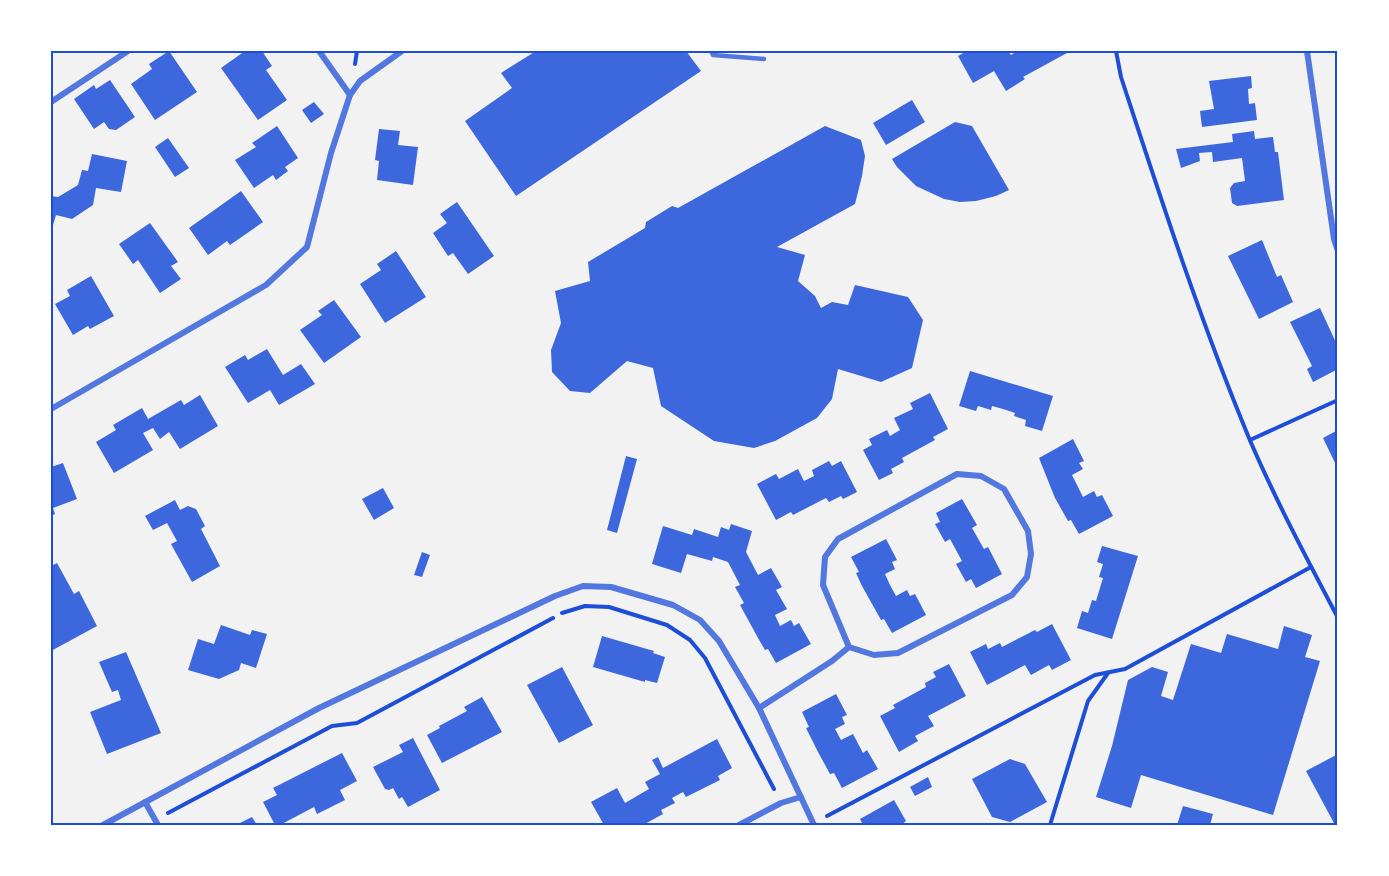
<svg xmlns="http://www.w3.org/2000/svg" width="1389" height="876" font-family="Arial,sans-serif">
  <rect width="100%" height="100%" fill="#f2f2f2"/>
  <g fill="#3d67dc">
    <path d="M169 51 197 92 155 120 131 84 152 69 149 64Z"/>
    <path d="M245 51H262L272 66 266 70 287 100 258 120 221 68Z"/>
    <path d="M536 51H686L701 71 516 196 465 121 512 88 501 73Z"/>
    <path d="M967 51H1008L1011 55 1017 51H1066L1067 53 1023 77 1025 79 1006 91 994 71 973 83 958 56Z"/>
    <path d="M1251 76 1252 88 1248 89 1249 104 1255 103 1257 120 1202 127 1200 111 1214 109 1209 81Z"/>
    <path d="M110 80 135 117 116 130 109 129 104 122 94 129 74 99 94 85 96 89Z"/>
    <path d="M912 100 925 122 886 145 873 123Z"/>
    <path d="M314 102 324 114 311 123 302 110Z"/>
    <path d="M955 122 972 126 1009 190 996 196 976 201 960 202 944 199 916 186 897 167 892 159Z"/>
    <path d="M277 126 298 158 285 167 288 171 276 180 273 175 254 188 235 160 256 147 252 143Z"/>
    <path d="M825 126 861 140 865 156 862 176 855 204 777 247 805 255 798 281 815 296 821 308 832 302 848 305 855 285 908 297 923 320 912 368 881 382 838 369 832 399 817 418 775 441 754 448 714 441 661 406 653 368 627 361 590 393 570 391 552 372 551 350 561 323 555 291 590 281 588 262 645 228 646 222 672 206 678 208Z"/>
    <path d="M379 129 400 131 398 145 418 147 413 185 377 180 379 161 375 160Z"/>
    <path d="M1254 131 1255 139 1273 137 1275 152H1278L1284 200 1237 206 1232 203 1230 188 1234 183 1245 181 1242 158 1213 162 1212 152 1199 153 1200 161 1181 168 1176 149 1233 142 1232 134Z"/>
    <path d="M168 138 189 168 175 177 155 147Z"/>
    <path d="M92 154 127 161 121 192 96 188 93 205 72 219 56 215 51 232V196L58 197 78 185 82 170 88 171Z"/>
    <path d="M241 191 263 222 230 245 227 241 208 255 189 228Z"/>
    <path d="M457 202 494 256 468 274 453 253 448 256 433 233 447 223 440 214Z"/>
    <path d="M150 223 178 262 171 266 181 279 160 293 138 260 133 264 119 244Z"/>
    <path d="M1262 240 1277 277 1281 275 1293 302 1259 319 1228 256Z"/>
    <path d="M396 251 426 297 385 323 360 284 381 270 377 264Z"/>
    <path d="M91 276 114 316 90 329 88 326 73 335 55 304 70 296 67 290Z"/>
    <path d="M334 300 361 337 324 363 300 330 322 315 318 311Z"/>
    <path d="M1320 308 1338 347V369L1313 382 1307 369 1312 366 1290 322Z"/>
    <path d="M267 349 283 375 301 364 315 384 279 405 270 390 248 403 225 367 245 355 248 360Z"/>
    <path d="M970 371 1053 396 1042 431 1025 426 1026 420 1014 416 1015 413 1003 409 992 406 991 410 978 406 976 411 959 406Z"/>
    <path d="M930 393 948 429 933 437 935 440 902 458 904 462 891 469 893 473 879 480 863 450 872 445 869 439 887 430 890 436 900 430 894 418 913 409 910 403Z"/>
    <path d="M200 395 218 426 180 449 169 432 160 439 153 428 143 433 153 450 114 473 96 442 116 430 113 425 142 408 148 419 181 400 184 405Z"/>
    <path d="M1338 430V469L1323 438Z"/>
    <path d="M1073 439 1084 461 1079 463 1083 469 1072 475 1083 497 1094 491 1097 497 1102 495 1113 516 1079 534 1071 520 1068 521 1055 498 1039 458Z"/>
    <path d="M626 456 637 459 617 533 607 530Z"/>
    <path d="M829 461 832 466 841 461 857 492 843 499 841 496 829 502 826 498 793 515 791 512 776 520 757 484 776 474 779 479 798 469 804 481 814 476 812 470Z"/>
    <path d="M63 463 77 499 53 508 55 514 51 516V467Z"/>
    <path d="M383 488 394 508 374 520 362 499Z"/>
    <path d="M962 499 977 525 972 528 984 549 988 547 1002 574 976 588 971 579 966 582 956 564 962 561 950 539 945 542 935 524 940 522 936 513Z"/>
    <path d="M175 500 180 510 188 506 196 509 205 526 201 529 220 566 192 582 171 544 177 541 167 523 153 530 145 516Z"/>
    <path d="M731 524 752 531 746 552 758 575 771 568 782 587 776 590 787 609 775 615 780 626 791 620 794 626 799 623 811 644 776 663 768 649 765 650 758 638 740 605 744 603 735 587 740 585 728 562 713 557 712 561 687 554 681 573 652 564 663 526 692 535 694 529 718 537 721 527 729 530Z"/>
    <path d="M886 539 897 560 892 562 895 569 885 574 890 585 896 596 907 590 910 596 915 594 926 615 892 633 884 619 881 620 862 586 856 573 859 572 851 557Z"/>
    <path d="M1102 546 1138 556 1112 639 1077 628 1082 611 1088 613 1092 600 1096 601 1103 578 1099 577 1103 564 1097 562Z"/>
    <path d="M422 552 430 555 422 577 414 575Z"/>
    <path d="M57 563 74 594 79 591 97 626 51 651V566Z"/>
    <path d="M1052 624 1071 660 1052 670 1049 665 1031 675 1025 665 987 685 970 652 986 644 988 649 1000 643 1002 647 1035 630 1037 632Z"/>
    <path d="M221 625 250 635 252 630 267 634 256 668 241 663 239 670 219 679 188 670 198 639 214 644Z"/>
    <path d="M1284 626 1312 635 1305 657 1320 661 1273 815 1141 775 1131 808 1096 797 1112 746 1128 680 1152 667 1168 672 1161 696 1173 700 1191 644 1221 653 1227 634 1278 649Z"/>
    <path d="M602 636 654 651 653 653 665 657 657 683 645 680V682L593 667Z"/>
    <path d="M126 652 161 733 107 754 90 712 121 700 118 690 112 692 99 662Z"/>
    <path d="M949 664 966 696 928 716 934 726 915 736 918 741 899 752 880 716 895 708 893 705 926 687 925 683 936 677 933 672Z"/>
    <path d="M562 667 593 725 559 743 527 685Z"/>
    <path d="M836 694 847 715 842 717 845 724 835 729 841 740 853 734 863 753 867 750 878 769 842 788 834 773 830 774 818 752 806 728 809 727 802 712Z"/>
    <path d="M482 697 502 732 442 763 427 735 440 728 439 726 467 711 464 707Z"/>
    <path d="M413 738 440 790 408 807 402 797 399 799 393 788 389 790 385 789 373 767 403 752 399 745Z"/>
    <path d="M717 739 732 768 718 776 720 780 686 797 683 792 672 798 675 803 661 810 663 814 643 825H604L591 802 617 788 625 803 649 789 645 782 660 774 652 760 658 757 663 768Z"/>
    <path d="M342 753 357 781 340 790 345 800 317 814 314 807 280 825H275L263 802 277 795 273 788Z"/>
    <path d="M1338 754V825H1335L1306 771Z"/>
    <path d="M1010 759 1025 764 1047 802 1010 822 992 817 972 779Z"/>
    <path d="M928 777 932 787 915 796 910 787Z"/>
    <path d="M894 800 906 821 901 825H863L860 819Z"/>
    <path d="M1183 806 1213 814 1210 825H1177Z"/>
    <path d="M252 817 257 825H236Z"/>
  </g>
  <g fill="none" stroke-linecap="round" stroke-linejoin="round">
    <g stroke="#1d4ed8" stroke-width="4">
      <path d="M1116 51 1121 77C1161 199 1200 320 1249 438 1275 499 1307 559 1338 618"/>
      <path d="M355 64 357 51"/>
      <path d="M1250 440 1338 400"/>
      <path d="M562 613 585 606 609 607 667 625 690 640 705 658 774 789"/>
      <path d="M168 813 332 726 357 723 553 618"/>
      <path d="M827 816 1095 675 1125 669 1311 567"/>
      <path d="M1050 825 1088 701 1108 673"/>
    </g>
    <path stroke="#5277de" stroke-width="4.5" d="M711 51 713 55 764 59"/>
    <g stroke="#5277de" stroke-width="6">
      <path d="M319 51 350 95"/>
      <path d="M1307 51 1334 239 1338 251"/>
      <path d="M51 102 128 51"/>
      <path d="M51 409 266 285 307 247 331 153 350 95 360 81 402 51"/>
      <path d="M759 708 832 661 849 647 874 655 898 653 1012 595 1027 577 1031 554 1028 531 1004 489 981 476 957 474 838 539 825 557 823 585 849 647"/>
      <path d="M145 802 158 825"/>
      <path d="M103 825 319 708 555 596 583 586 611 587 673 605 700 620 719 641 759 708 814 825"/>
      <path d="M739 825 781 803 801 797"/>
    </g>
  </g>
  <rect width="1389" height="876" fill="none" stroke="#ffffff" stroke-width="105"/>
  <rect x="52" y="52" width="1284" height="772" fill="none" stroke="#1d4ed8" stroke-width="2"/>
</svg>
